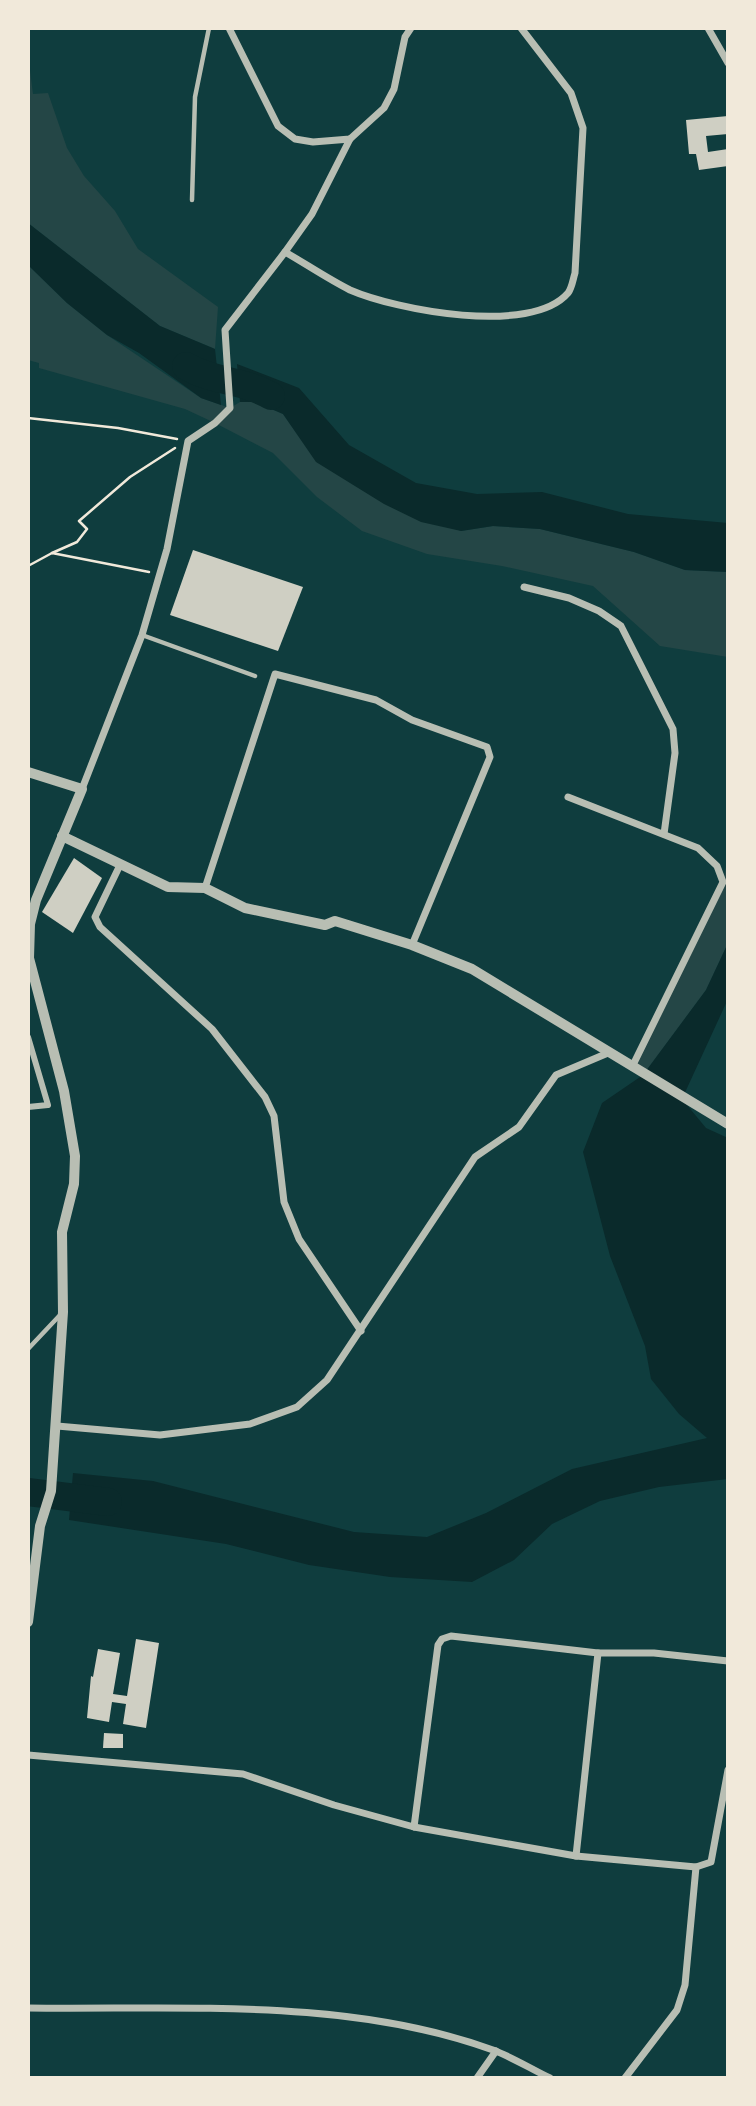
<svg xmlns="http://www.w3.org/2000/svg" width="756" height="2106" font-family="'Times New Roman',serif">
  <rect width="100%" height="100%" fill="#0f3d3e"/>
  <g fill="#244646">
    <path d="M28 55 33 94 48 93 67 148 84 176 115 211 138 249 218 307 215 349 160 326 28 223Z"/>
    <path d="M28 265 67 303 107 335 201 398 230 408 240 402H255L283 414 317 462 461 531 493 526 540 529 634 552 685 570 728 572V657L660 646 593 586 502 566 427 554 362 531 317 497 273 453 215 423 185 409 39 368V363L28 360Z"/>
    <path d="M728 857V943L706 990 643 1075 632 1067 723 882Z"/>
  </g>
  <g fill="#0a2a2b">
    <path d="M28 223 160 326 215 349 221 405 201 398 139 353 107 335 67 303 28 265Z"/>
    <path d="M237 364 299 388 349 445 416 483 477 494 542 492 628 514 728 523V572L685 570 634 552 540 529 493 526 461 531 421 522 384 504 316 462 283 414 255 402H240Z"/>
    <path d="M728 943V999L682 1099 706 1128 728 1138V1479L659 1487 600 1501 552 1524 514 1560 472 1582 390 1577 309 1565 226 1544 69 1520 73 1473 153 1481 354 1532 427 1537 486 1513 572 1469 707 1438 679 1414 651 1379 645 1346 610 1256 583 1152 602 1103 643 1075 706 990Z"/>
  </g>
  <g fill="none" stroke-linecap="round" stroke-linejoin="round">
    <g stroke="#0a2a2b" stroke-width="28">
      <path d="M186 366C213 382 244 380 271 396"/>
      <path d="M28 1492 108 1502"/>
    </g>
  </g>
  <g fill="#cfcfc3">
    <path d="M728 116V134L706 136 708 152 728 149V166L699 170 696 154H689L686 120Z"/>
    <path d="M193 550 303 587 278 651 170 615Z"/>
    <path d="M74 858 102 878 73 933 42 912Z"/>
    <path d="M136 1639 159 1643 146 1728 123 1724 126 1704 112 1702 109 1722 87 1718 91 1676 93 1677 98 1649 120 1653 113 1694 127 1696Z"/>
    <path d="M104 1733 123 1734V1748H103Z"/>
  </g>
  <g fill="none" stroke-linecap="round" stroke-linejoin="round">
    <g stroke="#f1e9da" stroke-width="2.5">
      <path d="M28 418 118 428 177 439"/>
      <path d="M52 553 77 542 87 529 79 521 130 477 175 448"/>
      <path d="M28 566 52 553 149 572"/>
    </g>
    <g stroke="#b8beb3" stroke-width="4.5">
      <path d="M192 200 195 97 209 28"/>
      <path d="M142 635 255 676"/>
      <path d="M28 1349 61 1314"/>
    </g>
    <path stroke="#b8beb3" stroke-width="6" d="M28 1037 48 1105 28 1107"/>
    <g stroke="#b8beb3" stroke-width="7">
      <path d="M229 28 278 126 295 139 313 142 350 139 384 108 394 89 405 37 411 28"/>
      <path d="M708 28 728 63"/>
      <path d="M285 252 312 214 350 139"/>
      <path d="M524 587 569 598 599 611 621 626 673 729 675 753 664 834"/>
      <path d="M82 789 142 635 167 549 188 441 215 423 230 408 225 330 285 252C306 264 328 279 350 290 396 310 531 336 568 293 572 288 573 279 575 273L583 128 571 93 521 28"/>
      <path d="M568 797 698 848 717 866 723 882 632 1067"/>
      <path d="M120 865 95 917 100 927 212 1029 265 1097 274 1116 284 1202 299 1239 361 1331"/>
      <path d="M205 888 275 674 376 700 412 720 487 747 490 757 412 945"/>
      <path d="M57 1426 160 1435 250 1424 297 1407 327 1380 475 1157 519 1127 556 1075 608 1053"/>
      <path d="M28 1755 243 1774 334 1805 414 1827 576 1856 696 1867 711 1862 728 1770"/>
      <path d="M414 1827 438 1645 442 1639 451 1636 598 1653H654L728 1661"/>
      <path d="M576 1856 598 1653"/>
      <path d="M28 2008C181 2010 347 1997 493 2050 512 2057 531 2069 550 2078"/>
      <path d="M477 2078 496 2051"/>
      <path d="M625 2078 677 2010 685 1985 696 1867"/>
    </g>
    <g stroke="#b8beb3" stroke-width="10">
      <path d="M28 772 82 789 36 900 30 924 29 958 64 1091 75 1156 74 1184 62 1232 63 1312 51 1491 40 1526 28 1622"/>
      <path d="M62 836 168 887 205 888 245 908 325 925 335 921 412 945 472 969 728 1124"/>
    </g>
  </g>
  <rect width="756" height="2106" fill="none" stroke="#f1e9da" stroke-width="60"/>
</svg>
